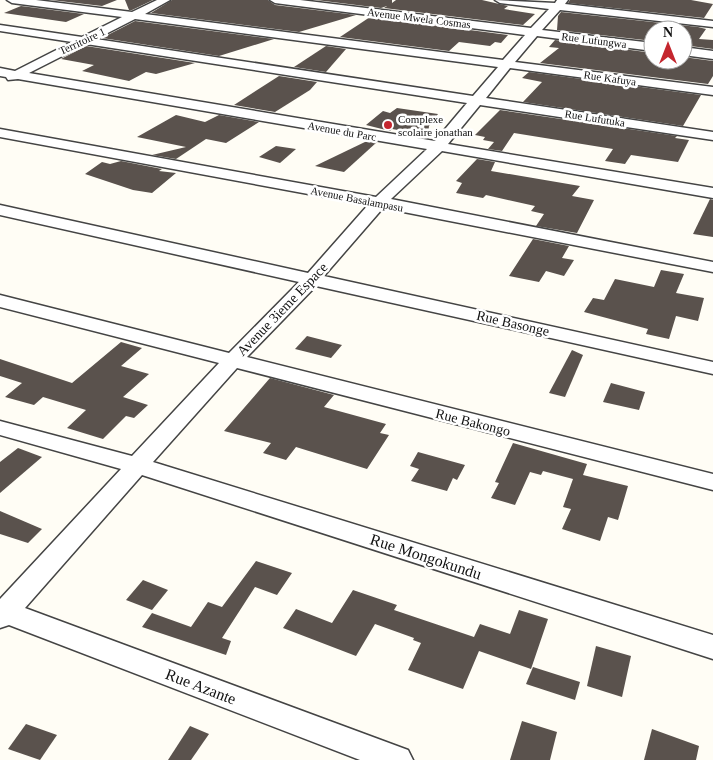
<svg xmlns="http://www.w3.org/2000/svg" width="713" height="760" font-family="'Times New Roman',serif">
  <rect width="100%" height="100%" fill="#fffdf5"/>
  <g fill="#5a524d">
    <path d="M51 0H117L102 6Z"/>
    <path d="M125 0H153L132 10H129Z"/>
    <path d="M172 0H268L275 5 356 15 299 32 151 13Z"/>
    <path d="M316 0H392V3L396 0H482L508 6 504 9 535 14 523 25 384 8 387 6 381 8Z"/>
    <path d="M570 0H691L713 4 704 18 568 3Z"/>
    <path d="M21 6 84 14 66 22 4 13Z"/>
    <path d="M561 12 698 27 706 29 699 39 713 40V49L683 45V30H653V41L557 30 558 16Z"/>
    <path d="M370 17 508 35 501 43 495 42 490 46 459 42 449 51 340 37Z"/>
    <path d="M135 21 274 39 219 56 102 38Z"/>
    <path d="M555 40 653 53V60H683V57L713 61V76L708 84 540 63 559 48 549 47Z"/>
    <path d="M86 46 195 63 156 74 146 72 129 81 82 71 94 65 61 59Z"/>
    <path d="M326 46 346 49 326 72 294 67Z"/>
    <path d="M529 72 701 95 683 126 523 102 542 82 522 78Z"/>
    <path d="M279 76 317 82 310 90 275 112 234 105Z"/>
    <path d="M397 108 438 114 429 126 428 135 392 129 390 131 366 125 383 111 390 113Z"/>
    <path d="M500 110 677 136 675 138 689 140 678 162 631 155 625 164 605 161 613 149 514 133 502 151 488 149 494 142 483 140 485 137 475 135Z"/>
    <path d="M176 115 205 122 219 115 259 122 226 143 206 139 176 159 152 155 186 147 137 137Z"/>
    <path d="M367 141 377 142 344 172 315 166Z"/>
    <path d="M276 146 296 149 280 163 259 157Z"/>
    <path d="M477 159 495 162 491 171 580 186 572 196 594 200 577 233 536 226 544 214 531 211 535 206 486 195 483 198 456 193 462 183 456 181Z"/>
    <path d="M121 161 162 169 159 171 176 173 152 193 133 190 85 174 102 162 110 164Z"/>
    <path d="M710 199 713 200V237L693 234Z"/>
    <path d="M533 239 569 246 562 258 574 260 564 276 546 271 539 282 509 276Z"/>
    <path d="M661 270 684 274 676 293 704 298 698 321 676 316 669 339 646 334 648 329 584 312 593 298 604 300 615 279 654 287Z"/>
    <path d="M307 336 342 345 331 358 295 349Z"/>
    <path d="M121 342 142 348 121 366 149 374 123 397 148 405 134 418 126 416 103 439 67 428 86 410 43 397 34 405 5 397 22 383 0 376V359L72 383Z"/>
    <path d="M572 350 583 355 565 397 549 393Z"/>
    <path d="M270 378 334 395 324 407 386 424 380 433 389 435 367 469 296 447 286 460 263 453 271 443 224 431Z"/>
    <path d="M611 383 645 392 639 410 603 402Z"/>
    <path d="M513 443 587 464 583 475 628 486 618 520 608 517 600 541 562 529 571 509 563 507 573 479 543 471 541 475 530 472 515 505 491 498 499 483 495 482Z"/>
    <path d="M18 448 42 457 0 493V462Z"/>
    <path d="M418 452 465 465 457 480 453 478 447 491 411 481 419 469 410 466Z"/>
    <path d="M0 511 42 529 28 543 0 534Z"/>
    <path d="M256 561 292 573 277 595 255 587 222 638 231 641 226 655 142 627 152 613 191 627 208 602 222 607Z"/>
    <path d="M143 580 168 590 152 610 126 600Z"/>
    <path d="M353 590 397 605 394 610 474 637 480 624 510 634 519 610 548 619 531 669 479 651 463 689 408 670 421 643 413 640 414 638 375 624 356 656 283 628 296 609 332 623Z"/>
    <path d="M596 646 631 656 622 697 587 686Z"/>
    <path d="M533 667 580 682 575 700 526 684Z"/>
    <path d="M522 721 557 732 550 760H510Z"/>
    <path d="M26 724 57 735 40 760 8 749Z"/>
    <path d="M190 726 209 734 191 760H168Z"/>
    <path d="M652 729 699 746 696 760H644Z"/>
  </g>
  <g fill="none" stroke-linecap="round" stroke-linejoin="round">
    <defs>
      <g id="minor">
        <path d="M7 0H36L132 12 157 0H170L145 14 503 60 525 35 275 3 270 0H300L531 28 549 9 500 3 495 0 555 3 557 0H568L565 4 713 21V27L560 10 542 30 653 43V51L537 36 515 62 713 87V95L510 68 486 98 713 132V140L480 105 448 144 713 188V198L442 151 391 199 713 262V272L383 208 324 276 713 362V374L316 286 247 357 713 474V490L237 368 153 462 713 635V659L142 475 25 608 408 750 413 760H360L9 625 0 628V599L121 469 0 435V421L132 456 219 363 0 307V295L229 353 299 282 0 215V205L308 273 368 205 0 137V129L376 197 427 149 18 79 8 80 6 77 0 76V68L15 71 72 42 0 31V25L82 37 122 17 12 3ZM135 19 498 67 473 96 96 39ZM86 44 467 103 435 141 29 73Z"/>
        <path d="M683 47 713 51V59L683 55Z"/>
      </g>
    </defs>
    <use href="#minor" stroke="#444" stroke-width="3"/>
    <use href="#minor" fill="#fff" fill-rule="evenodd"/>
  </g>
  <circle fill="#c4262e" stroke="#fff" stroke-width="2" cx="388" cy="125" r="5"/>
  <g text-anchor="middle" stroke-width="5" stroke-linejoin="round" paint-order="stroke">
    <g font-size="11" fill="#111" stroke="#fff">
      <text transform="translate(419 18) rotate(7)" y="4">Avenue Mwela Cosmas</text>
      <text transform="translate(594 40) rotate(7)" y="4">Rue Lufungwa</text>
      <text transform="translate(82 41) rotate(-25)" y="4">Territoire 1</text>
      <text transform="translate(610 78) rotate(8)" y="4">Rue Kafuya</text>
      <text transform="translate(595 118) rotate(9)" y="4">Rue Lufutuka</text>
      <text transform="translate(342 131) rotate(10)" y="4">Avenue du Parc</text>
      <text transform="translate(357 199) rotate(11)" y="4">Avenue Basalampasu</text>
    </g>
    <g font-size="11" fill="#111" stroke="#fff" text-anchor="start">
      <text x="398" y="123">Complexe<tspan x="398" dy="13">scolaire jonathan</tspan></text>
    </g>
    <g font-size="14" fill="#111" stroke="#fff">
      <text transform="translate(282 309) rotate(-46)" y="5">Avenue 3ieme Espace</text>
      <text transform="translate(513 323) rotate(13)" y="5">Rue Basonge</text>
      <text transform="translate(473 422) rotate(14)" y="5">Rue Bakongo</text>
    </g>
    <g font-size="16" fill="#111" stroke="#fff">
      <text transform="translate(426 556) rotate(18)" y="6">Rue Mongokundu</text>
      <text transform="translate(201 686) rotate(21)" y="6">Rue Azante</text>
    </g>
  </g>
  <g transform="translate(668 45)"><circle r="24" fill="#ffffff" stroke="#a0a0a0"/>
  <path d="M0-4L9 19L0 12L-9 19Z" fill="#c4262e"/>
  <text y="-8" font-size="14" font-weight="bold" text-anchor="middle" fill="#111111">N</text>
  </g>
</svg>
